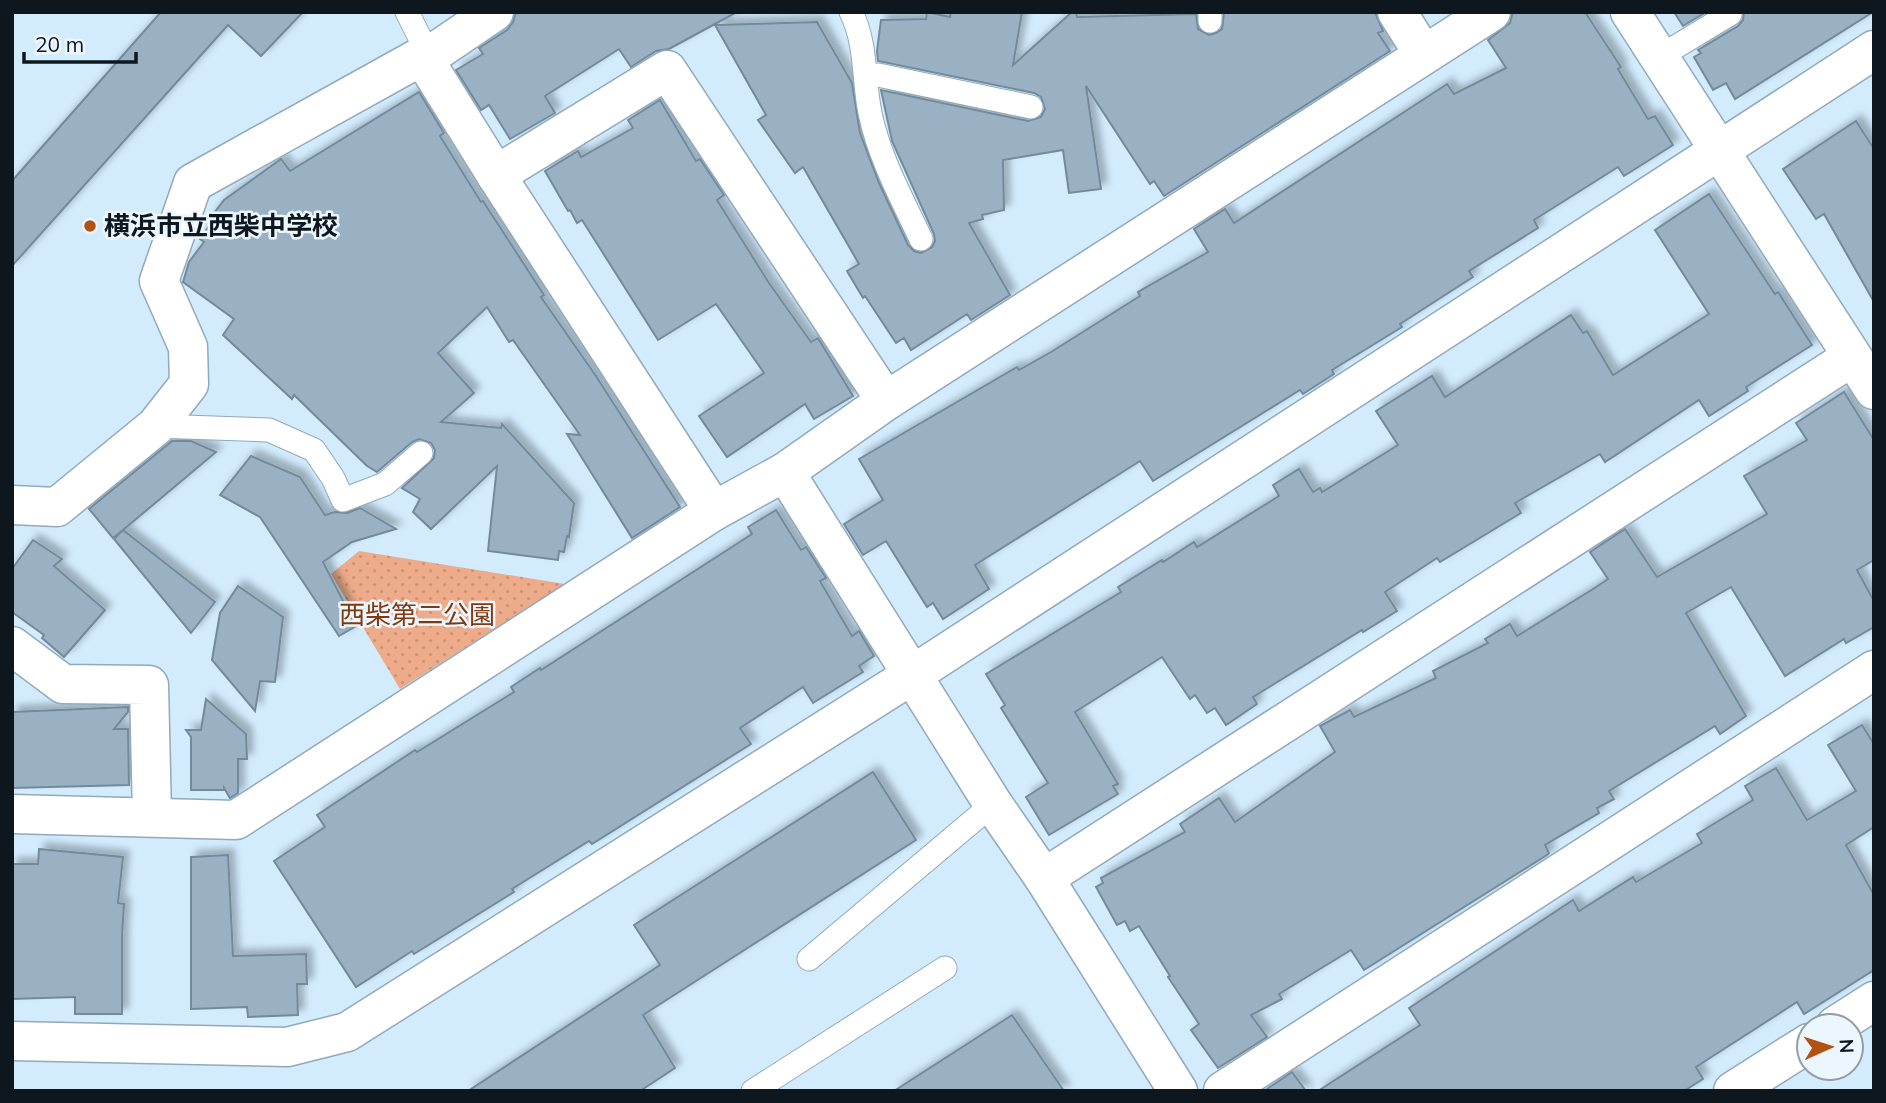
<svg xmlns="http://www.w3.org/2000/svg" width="1886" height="1103" font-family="Mulish,'Noto Sans JP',sans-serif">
  <defs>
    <pattern id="green-dots" width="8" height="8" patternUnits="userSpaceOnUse" patternTransform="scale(1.75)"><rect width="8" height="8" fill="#edab8a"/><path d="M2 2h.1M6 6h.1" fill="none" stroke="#ca9277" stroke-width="1.8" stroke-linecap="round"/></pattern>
    <filter id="shadow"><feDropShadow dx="6" dy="-6" stdDeviation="3.5" flood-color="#0004"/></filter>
  </defs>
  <rect width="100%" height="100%" fill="#d2ecfe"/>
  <path fill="url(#green-dots)" d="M359 551 565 584 400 689 331 574Z"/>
  <g fill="#99b1c3" stroke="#738a9b" stroke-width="2" filter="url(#shadow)">
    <path d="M161 12H303L261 56 228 25 12 266V181Z"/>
    <path d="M516 12H737L669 49 656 51 631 67 619 49 545 96 555 113 510 139 489 105 481 110 456 70 483 54 479 48 507 30 513 22Z"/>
    <path d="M927 12 950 17 951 12H1022L1013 65 1072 12H1076L1077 17 1196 14 1198 29 1209 35 1216 33 1222 29 1224 13 1226 12H1375L1383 31 1378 33 1390 51 1164 196 1154 181 1150 184 1086 86 1101 189 1069 193 1063 150 1003 160 1004 210 982 215 983 219 969 223 1010 295 971 320 967 314 911 350 904 338 896 343 865 296 863 298 847 271 859 264 803 167 795 173 758 120 766 115 715 25 817 22 852 83 860 133 879 183 908 245 914 251 921 253 932 247 935 241 934 234 892 141 881 90 1028 121 1041 117 1045 109 1041 97 1034 93 878 61 877 51 881 20 926 19Z"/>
    <path d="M1513 12H1585L1621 67 1618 69 1648 119 1655 116 1673 145 1624 176 1618 167 1534 220 1538 228 1469 271 1473 277 1400 324 1402 327 1332 370 1334 374 1303 394 1300 390 1153 481 1140 461 975 565 989 589 943 619 933 603 927 607 886 541 863 555 844 524 883 500 859 459 1017 367 1019 370 1051 352 1140 296 1138 292 1208 252 1194 229 1225 209 1234 223 1447 84 1454 94 1506 68 1488 40 1510 23Z"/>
    <path d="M1674 12H1706L1683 26Z"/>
    <path d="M1744 12H1873L1735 99 1726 83 1713 90 1694 57 1701 53 1698 50 1738 26 1743 20Z"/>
    <path d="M419 92 444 133 440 136 481 202 483 201 544 295 541 297 596 376 680 507 632 538 567 434 580 435 513 340 509 342 487 307 438 353 474 393 441 422 501 428 502 424 574 503 569 537 567 536 564 552 559 551 558 560 488 551 497 466 431 529 413 512 420 499 402 488 434 458 435 450 431 443 419 439 412 442 377 472 367 466 294 395 292 399 223 335 234 319 183 282 189 262 204 242 200 239 214 219 211 217 224 200 281 159 290 171Z"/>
    <path d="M660 100 696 161 700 159 724 195 717 200 769 283 811 342 818 338 853 396 814 419 805 404 727 457 699 416 764 373 716 304 658 340 582 220 577 223 570 210 568 211 545 171 578 151 581 157 633 128 628 120Z"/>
    <path d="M1856 121 1874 149V302L1824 214 1816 219 1783 169Z"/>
    <path d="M1709 194 1775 294 1778 292 1812 345 1746 387 1748 391 1709 416 1699 400 1605 462 1600 454 1515 503 1521 513 1440 562 1437 558 1385 592 1397 611 1363 632 1362 630 1253 697 1257 704 1226 725 1215 708 1207 713 1195 695 1190 699 1162 657 1075 712 1118 784 1113 786 1118 794 1049 835 1026 797 1048 783 1001 708 1005 705 986 674 1121 592 1118 587 1162 560 1163 562 1194 542 1197 547 1279 496 1273 485 1299 469 1313 492 1320 488 1322 492 1398 445 1376 411 1432 376 1445 397 1571 315 1583 333 1587 331 1613 375 1709 314 1655 230Z"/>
    <path d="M1844 392 1874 440V560L1857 570 1874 601V627L1846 643 1844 639 1785 676 1731 587 1686 613 1746 716 1720 734 1715 726 1609 791 1614 799 1597 808 1599 813 1545 845 1549 853 1547 855 1364 970 1351 950 1279 994 1282 999 1251 1015 1267 1037 1218 1068 1191 1030 1199 1024 1168 977 1170 976 1139 926 1130 931 1125 921 1117 925 1096 887 1103 883 1101 878 1185 832 1180 824 1219 798 1235 822 1335 752 1320 726 1350 710 1354 717 1436 678 1433 671 1488 643 1485 639 1510 624 1517 636 1593 589 1608 579 1590 552 1625 529 1657 577 1767 514 1744 476 1807 440 1796 423Z"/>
    <path d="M172 441H191L216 452 123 530 215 602 191 633 114 539 123 530 113 538 89 509Z"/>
    <path d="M251 456 300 477 325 515 335 512 347 513 360 508 396 529 352 542 323 562 356 626 339 636 260 517 220 495Z"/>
    <path d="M776 510 801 550 806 547 826 578 820 581 852 636 859 631 874 656 859 666 863 672 813 703 803 687 740 728 751 744 592 844 589 841 512 889 514 892 414 954 412 951 356 987 274 861 325 827 317 815 415 750 417 752 514 692 511 687 540 668 541 670 752 534 748 527Z"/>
    <path d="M33 540 62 559 54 566 105 610 64 657 42 638 44 635 12 612V569Z"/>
    <path d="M238 586 283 617 275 682 260 681 255 711 212 660 220 613Z"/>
    <path d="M206 699 246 734 247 759H238V793L230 798 224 788V790H191V737L186 730H201Z"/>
    <path d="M128 707V712L114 729H128L129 785 12 788V712Z"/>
    <path d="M1862 725 1874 744V827L1846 845 1874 895V970L1804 1014 1797 1002 1696 1067 1703 1079 1684 1091H1318L1420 1025 1409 1008 1573 900 1579 911 1633 877 1636 882 1702 843 1697 834 1753 800 1745 786 1776 768 1807 820 1856 791 1828 745Z"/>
    <path d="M873 772 916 840 643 1015 675 1068 640 1091H468L660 965 634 925Z"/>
    <path d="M39 849 123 857 118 903 124 904 122 936V1014H75V997L12 999V864H38Z"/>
    <path d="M228 855 233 956 306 954 307 984H297L298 1015 248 1017 247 1007 191 1009V857Z"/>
    <path d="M1012 1015 1064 1091H894Z"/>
    <path d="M1292 1072 1306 1091H1264Z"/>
  </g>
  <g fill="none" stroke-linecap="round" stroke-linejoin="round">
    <defs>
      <g id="service">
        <path d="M407 12 429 56"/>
        <path d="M851 12C867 44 863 79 870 113 879 157 902 199 921 239"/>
        <path d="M1210 12V21"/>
        <path d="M1659 57 1730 14"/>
        <path d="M867 76 878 75 1031 107"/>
        <path d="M156 426 269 430 314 450 333 478 343 500 385 484 421 453"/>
        <path d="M809 959 993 804"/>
        <path d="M753 1091 945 968"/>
      </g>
      <g id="minor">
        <path d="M1397 12 1424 55"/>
        <path d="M1630 12 1874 390"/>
        <path d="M422 56H429L494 12"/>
        <path d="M496 175 667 70 886 401"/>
        <path d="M785 472 993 804 1044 878 1178 1091"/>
        <path d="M12 505 57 507 156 426 189 384 188 347 159 281 193 183 422 56 496 175 714 511"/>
        <path d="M12 646 63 684 149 685 152 817"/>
        <path d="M12 814 236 820 714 511 785 472 886 401 1491 12"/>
        <path d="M1044 878 1852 357"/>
        <path d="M1835 1026 1874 1001"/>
        <path d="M12 1041 287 1047 347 1032 912 675 1874 50"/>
        <path d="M1223 1091 1874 670"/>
        <path d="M1733 1091 1809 1043"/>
      </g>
    </defs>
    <use href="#service" stroke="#91a9bb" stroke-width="25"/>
    <use href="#minor" stroke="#91a9bb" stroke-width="41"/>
    <use href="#service" stroke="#fff" stroke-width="23"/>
    <use href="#minor" stroke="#fff" stroke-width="38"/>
  </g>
  <circle fill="#b35212" stroke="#ecf6fe" stroke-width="2.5" cx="90" cy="226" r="7"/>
  <g text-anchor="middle" stroke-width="5" stroke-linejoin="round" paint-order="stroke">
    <g font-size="26" font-weight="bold" fill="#0e171e" stroke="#ecf6fe" text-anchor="start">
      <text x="104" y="235">横浜市立西柴中学校</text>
    </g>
    <g font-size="26" fill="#803a0f" stroke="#ecf6fe">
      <text x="417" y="624">西柴第二公園</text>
    </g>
  </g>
  <rect width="1886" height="1103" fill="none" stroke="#0e171e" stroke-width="28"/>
  <g transform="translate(1830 1047) rotate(87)"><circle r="33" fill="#ecf6fe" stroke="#939da4" stroke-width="2"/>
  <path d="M0-5L12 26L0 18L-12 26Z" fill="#b35212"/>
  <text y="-10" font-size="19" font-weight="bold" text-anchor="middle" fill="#0e171e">N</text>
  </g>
  <path d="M24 52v10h112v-10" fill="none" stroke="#0e171e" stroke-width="3.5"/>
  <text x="35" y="52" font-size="21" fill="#0e171e" stroke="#ecf6fe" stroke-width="5" paint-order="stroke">20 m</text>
</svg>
